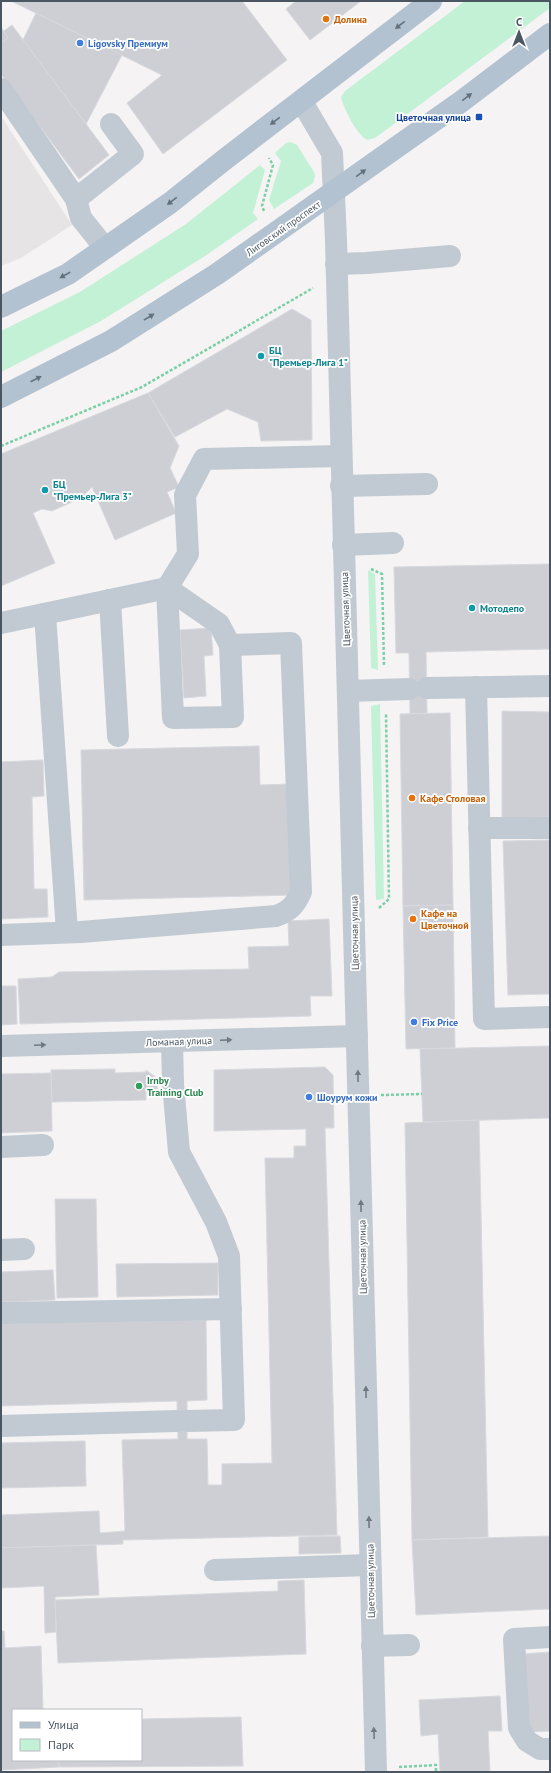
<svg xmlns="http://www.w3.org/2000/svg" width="551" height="1773" font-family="'PT Sans',sans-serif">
  <rect width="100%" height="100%" fill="#f5f3f3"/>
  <path fill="#e6e4e5" d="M1 116 72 225 21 258 1 266Z"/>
  <g fill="#c3f1d5">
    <path d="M465 1H550V8L375 138 367 140C356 134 344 109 341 97L345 91Z"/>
    <path d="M290 142 297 145 314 172 315 176 313 183 274 209 269 200 281 161 275 153 286 143Z"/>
    <path d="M260 165 265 170 253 213 258 219 205 256 101 321 1 372V331L80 292 186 224Z"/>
    <path d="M368 570 375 574 378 670 371 668Z"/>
    <path d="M380 704 384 899 376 900 371 706Z"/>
  </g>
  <g fill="#cdcfd5" stroke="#d7d9de">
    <path d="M11 1H242L287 60 163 154 127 103 162 75Z"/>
    <path d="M296 1H361L310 40 286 9Z"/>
    <path d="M36 13 122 55 86 124 23 40Z"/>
    <path d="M12 25 109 155 79 179 1 74V43L8 38 4 31Z"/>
    <path d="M1 27 8 38 1 43Z"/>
    <path d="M292 309 311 320 312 440 261 441 258 422 227 409 175 437 148 393Z"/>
    <path d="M148 393 179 446 170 468 179 487 167 492 176 513 115 540 92 487 81 498 52 511 42 509 33 513 55 563 1 586V454Z"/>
    <path d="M550 564V649L426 652 427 713 410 714 409 653H396L394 567Z"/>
    <path d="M211 628 213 655 204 656 206 696 184 698 180 630Z"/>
    <path d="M502 711 550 712V817L502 818Z"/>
    <path d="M450 713 453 905 403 906 400 714Z"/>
    <path d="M259 746 260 785 291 784 294 895 84 900 81 750Z"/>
    <path d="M43 760 44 796 32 797 34 889H47L48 917 1 919V762Z"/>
    <path d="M550 840V994L508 995 503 841Z"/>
    <path d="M453 905 455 1048 406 1049 403 906Z"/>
    <path d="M329 919 332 996H310L311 1016 20 1024 18 979 52 977 59 972 249 969 248 947 289 946 288 921Z"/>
    <path d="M1 986H16L17 1024 1 1025Z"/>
    <path d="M550 1046V1118L423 1122 420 1049Z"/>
    <path d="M325 1067 333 1075 334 1128H325L337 1535 123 1540V1544L1 1548V1515L99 1511 100 1533 125 1531 122 1440 178 1439 177 1401 1 1406V1323L206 1320 207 1400 187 1401V1439H207L208 1485H222V1464L272 1463 265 1158H294V1146H306V1129L214 1131V1070Z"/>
    <path d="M115 1069V1073L146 1072V1070L159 1080V1082H157V1092H146V1100L52 1102 51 1070Z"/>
    <path d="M51 1073 52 1131 1 1133V1074Z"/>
    <path d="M479 1120 488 1537 412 1540 405 1123Z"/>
    <path d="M55 1199H96L98 1297 57 1298Z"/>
    <path d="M218 1263V1295L117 1297 116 1264Z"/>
    <path d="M53 1270 55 1300 1 1302V1272Z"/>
    <path d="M85 1441 86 1486 1 1488V1443Z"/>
    <path d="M340 1536 341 1553 299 1554V1537Z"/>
    <path d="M550 1536V1609L416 1615 412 1540Z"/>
    <path d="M96 1545 99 1595 55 1597 56 1632 45 1633 44 1586 1 1588V1548Z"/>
    <path d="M304 1580 306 1654 58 1663 55 1600 278 1591V1581Z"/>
    <path d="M1 1631H4L5 1648 41 1646 43 1710H13V1760H59V1767L1 1770Z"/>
    <path d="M550 1652V1731L527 1732 523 1654Z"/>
    <path d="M500 1696 502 1731H488L490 1772H440L438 1734 421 1736 419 1700Z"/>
    <path d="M241 1717 243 1766 59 1767V1760H141V1719Z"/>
  </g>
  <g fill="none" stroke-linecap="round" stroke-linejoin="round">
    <g stroke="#7ad0a6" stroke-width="2.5" stroke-dasharray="3 2" stroke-linecap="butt">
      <path d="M264 211 262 206 273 165 269 158"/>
      <path d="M1 446 142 387 313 288"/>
      <path d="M371 569 382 574 384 665"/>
      <path d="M379 908 389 899 386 714"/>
      <path d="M381 1095 422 1094"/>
      <path d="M399 1767 436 1765V1772"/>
    </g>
    <g stroke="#c1cad2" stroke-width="22">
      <path d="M1 89 76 199 81 218 105 248"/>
      <path d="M302 102 332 153 336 240 376 1772"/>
      <path d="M76 199 133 154 111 124"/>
      <path d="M336 264 367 263 450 256"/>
      <path d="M341 486 427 484"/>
      <path d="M343 545 393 543"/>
      <path d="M167 588 173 718 233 717 230 645"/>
      <path d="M110 600 118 736"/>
      <path d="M45 614 67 932"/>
      <path d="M1 623 167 588 188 554 185 495 204 459 340 456"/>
      <path d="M476 687 484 1019 550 1017"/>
      <path d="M427 688 550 686"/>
      <path d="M348 691 409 689"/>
      <path d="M479 828H550"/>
      <path d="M1 935 81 932 276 916C290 911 295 905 301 892L291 643 230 645 219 624 167 588"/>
      <path d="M172 1042 173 1084 179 1152 216 1222 229 1256 234 1420 187 1421"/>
      <path d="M1 1046 357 1036"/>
      <path d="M1 1147 43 1145"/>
      <path d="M1 1250 24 1249"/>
      <path d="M1 1313 231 1309"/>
      <path d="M1 1426 177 1421"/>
      <path d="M215 1570 370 1565"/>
      <path d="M550 1637 514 1639 519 1728 527 1741 540 1749H550"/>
      <path d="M372 1646 409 1645"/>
    </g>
    <g stroke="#b3c2d1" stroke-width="22">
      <path d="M1 307 68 274 170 203 224 160 431 1"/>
      <path d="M1 397 111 341 217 274 462 101 550 34"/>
    </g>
  </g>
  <defs><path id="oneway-solid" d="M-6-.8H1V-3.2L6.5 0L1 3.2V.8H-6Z"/></defs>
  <g fill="#64717d">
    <use href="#oneway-solid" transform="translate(400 25) rotate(142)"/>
    <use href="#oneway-solid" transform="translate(467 97) rotate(-37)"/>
    <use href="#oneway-solid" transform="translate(275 121) rotate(143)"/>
    <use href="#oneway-solid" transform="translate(361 173) rotate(-36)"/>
    <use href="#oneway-solid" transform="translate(172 201) rotate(142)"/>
    <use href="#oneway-solid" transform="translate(65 275) rotate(151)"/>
    <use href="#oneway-solid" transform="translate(149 317) rotate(-32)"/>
    <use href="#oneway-solid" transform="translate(36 379) rotate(-27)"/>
  </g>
  <g fill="#6e7983">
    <use href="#oneway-solid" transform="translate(226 1040) rotate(-2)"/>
    <use href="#oneway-solid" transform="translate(40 1045) rotate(-2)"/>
    <use href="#oneway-solid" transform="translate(358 1076) rotate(-91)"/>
    <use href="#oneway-solid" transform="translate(361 1206) rotate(-91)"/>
    <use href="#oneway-solid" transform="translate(366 1392) rotate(-91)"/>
    <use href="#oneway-solid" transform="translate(369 1522) rotate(-91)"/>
    <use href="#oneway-solid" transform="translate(374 1733) rotate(-92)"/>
  </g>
  <g fill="#e8710a" stroke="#fff" stroke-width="1.5">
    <circle cx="326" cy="19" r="4"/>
    <circle cx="412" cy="798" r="4"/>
    <circle cx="413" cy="919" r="4"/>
  </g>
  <g fill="#3f7fe0" stroke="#fff" stroke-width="1.5">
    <circle cx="80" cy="43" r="4"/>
    <circle cx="414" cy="1022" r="4"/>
    <circle cx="309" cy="1097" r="4"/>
  </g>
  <rect fill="#1a4fb4" stroke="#fff" stroke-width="1.5" x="475" y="113" width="8" height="8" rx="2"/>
  <g fill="#0f9aa8" stroke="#fff" stroke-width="1.5">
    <circle cx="261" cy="356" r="4"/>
    <circle cx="45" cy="490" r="4"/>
    <circle cx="472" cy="608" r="4"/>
  </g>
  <circle fill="#2e9e5b" stroke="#fff" stroke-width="1.5" cx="139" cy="1086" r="4"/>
  <g text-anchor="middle" stroke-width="3.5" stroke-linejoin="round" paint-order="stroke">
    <g font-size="10" font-weight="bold" fill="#c56008" stroke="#fff" text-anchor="start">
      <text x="334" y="23">Долина</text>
      <text x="420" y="802">Кафе Столовая</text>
      <text x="421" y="917">Кафе на<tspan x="421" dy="12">Цветочной</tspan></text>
    </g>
    <g font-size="10" font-weight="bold" fill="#366cbe" stroke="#fff" text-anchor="start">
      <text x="88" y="47">Ligovsky Премиум</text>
      <text x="422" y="1026">Fix Price</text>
      <text x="317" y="1101">Шоурум кожи</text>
    </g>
    <g font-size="10" font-weight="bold" fill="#164399" stroke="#fff" text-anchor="end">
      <text x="471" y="121">Цветочная улица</text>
    </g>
    <g font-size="10" fill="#4a5661" stroke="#fff">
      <text transform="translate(283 228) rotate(-35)" y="4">Лиговский проспект</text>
      <text transform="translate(345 609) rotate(-92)" y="4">Цветочная улица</text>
      <text transform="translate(354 933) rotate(-91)" y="4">Цветочная улица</text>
      <text transform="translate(179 1041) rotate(-2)" y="4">Ломаная улица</text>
      <text transform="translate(362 1257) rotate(-91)" y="4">Цветочная улица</text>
      <text transform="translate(370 1581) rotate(-91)" y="4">Цветочная улица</text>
    </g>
    <g font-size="10" font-weight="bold" fill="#0d838f" stroke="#fff" text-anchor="start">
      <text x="269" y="354">БЦ<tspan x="269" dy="12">"Премьер-Лига 1"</tspan></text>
      <text x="53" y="488">БЦ<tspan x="53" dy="12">"Премьер-Лига 3"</tspan></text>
      <text x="480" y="612">Мотодепо</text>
    </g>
    <g font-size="10" font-weight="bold" fill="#27864d" stroke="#fff" text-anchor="start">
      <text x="147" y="1084">Irnby<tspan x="147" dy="12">Training Club</tspan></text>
    </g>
  </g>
  <rect width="551" height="1773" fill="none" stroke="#4a5661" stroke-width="4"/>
  <rect x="12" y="1709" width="130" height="52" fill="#ffffff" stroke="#b7bbc0"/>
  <rect x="20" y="1722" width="20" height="6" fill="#b3c2d1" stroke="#b7bbc0"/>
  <text x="48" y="1729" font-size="12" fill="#4a5661">Улица</text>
  <rect x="20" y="1739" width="20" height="12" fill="#c3f1d5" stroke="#b7bbc0"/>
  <text x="48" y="1749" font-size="12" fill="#4a5661">Парк</text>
  <g transform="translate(519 32)" stroke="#ffffff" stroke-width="3" paint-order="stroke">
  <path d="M0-3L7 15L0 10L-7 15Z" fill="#4a5661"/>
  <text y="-6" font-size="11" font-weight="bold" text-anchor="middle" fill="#4a5661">С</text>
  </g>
</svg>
